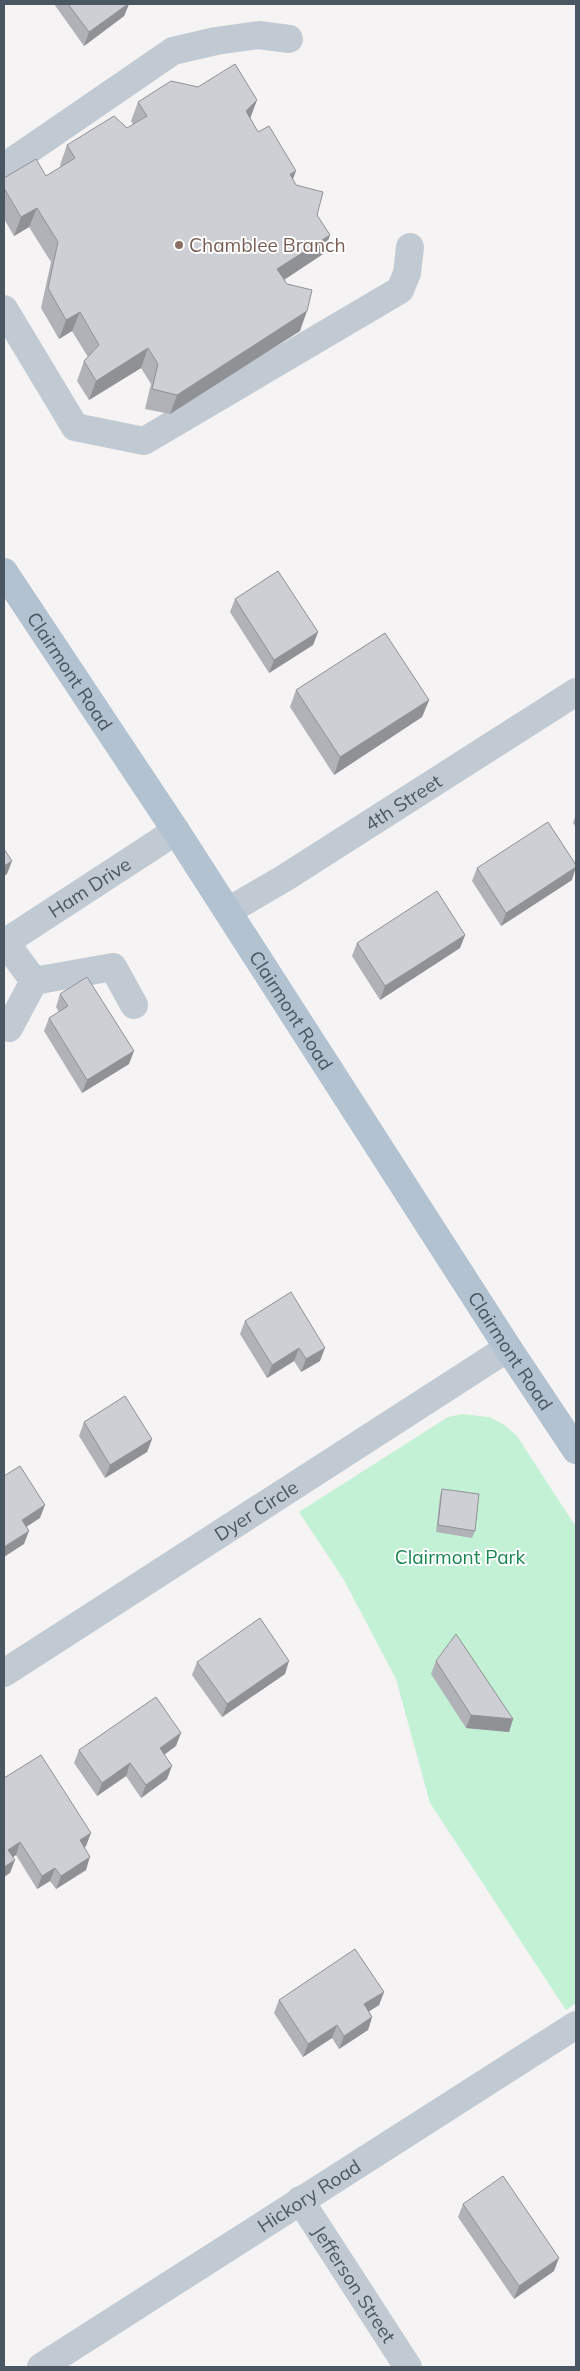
<svg xmlns="http://www.w3.org/2000/svg" width="580" height="2371" font-family="Mulish,sans-serif">
  <rect width="100%" height="100%" fill="#f5f3f3"/>
  <path fill="#c3f1d5" d="M462 1414 489 1417 503 1424 517 1436 576 1527V2003L566 2010 430 1803 396 1679 344 1580 299 1512 448 1417Z"/>
  <g fill="none" stroke-linecap="round" stroke-linejoin="round">
    <g stroke="#c1cad2" stroke-width="28">
      <path d="M4 167 173 51 216 41 259 35 289 39"/>
      <path d="M4 309 75 427 144 441 400 290 407 273 410 247"/>
      <path id="s1" d="M228 911 283 879 576 692"/>
      <path d="M5 942 34 981 9 1028"/>
      <path id="s2" d="M4 943 176 831"/>
      <path d="M34 981 113 967 134 1005"/>
      <path id="s3" d="M4 1673 508 1348"/>
      <path id="s4" d="M300 2200 408 2367"/>
      <path id="s5" d="M41 2367 576 2025"/>
    </g>
    <path stroke="#b3c2d1" stroke-width="28" id="s6" d="M4 572 176 831 508 1348 576 1450"/>
  </g>
  <g fill="#b0b2b7">
    <path d="M54 4H129L124 16 84 46Z"/>
    <path d="M138 102 250 118 258 132 292 179 330 235 323 254 284 280 300 331 170 414 145 409 151 384 141 368 89 400 77 381 84 361 88 357 72 331 59 339 41 308 51 262 29 227 14 236 4 219V178L46 176 61 167 60 165 67 145 127 128 133 124 131 121Z"/>
    <path d="M235 599 318 632 313 645 269 673 230 612Z"/>
    <path d="M296 690 429 700 422 717 334 775 290 707Z"/>
    <path d="M576 814V827L573 823Z"/>
    <path d="M477 868 572 880 501 926 472 881Z"/>
    <path d="M465 935 460 948 380 1000 352 956 357 943Z"/>
    <path d="M60 994 129 1064 82 1093 44 1031 49 1018 59 1012 56 1007Z"/>
    <path d="M291 1292 320 1361 301 1372 294 1361 267 1378 240 1334 245 1321Z"/>
    <path d="M84 1422 152 1439 147 1452 105 1478 79 1436Z"/>
    <path d="M442 1489 475 1531 472 1538 436 1532 440 1496Z"/>
    <path d="M436 1661 513 1719 509 1732 466 1728 431 1674Z"/>
    <path d="M197 1662 285 1674 222 1717 192 1675Z"/>
    <path d="M176 1746 164 1755 167 1779 141 1798 126 1776 97 1796 74 1763 79 1750Z"/>
    <path d="M4 1778 86 1846 84 1847 86 1870 56 1889 50 1881 37 1889 16 1855 13 1857 10 1873Z"/>
    <path d="M384 1992 379 2005 369 2011 372 2017 368 2030 339 2049 332 2038 303 2057 274 2013 279 2000Z"/>
    <path d="M463 2204 554 2271 514 2299 458 2217Z"/>
  </g>
  <g fill="#909195">
    <path d="M129 4 124 16 84 46 89 32Z"/>
    <path d="M257 100 250 119 246 111Z"/>
    <path d="M296 171 289 190 290 174Z"/>
    <path d="M37 208 29 227 14 236 21 217Z"/>
    <path d="M330 235 323 254 270 289 277 269Z"/>
    <path d="M307 311 300 331 170 414 177 395Z"/>
    <path d="M80 312 72 331 59 339 66 320Z"/>
    <path d="M148 348 141 368 89 400 96 381Z"/>
    <path d="M318 632 313 645 269 673 274 660Z"/>
    <path d="M429 700 422 717 334 775 340 757Z"/>
    <path d="M12 861 7 874 4 876V866Z"/>
    <path d="M576 867 572 880 501 926 506 913Z"/>
    <path d="M465 935 460 948 380 1000 385 986Z"/>
    <path d="M134 1051 129 1064 82 1093 87 1080Z"/>
    <path d="M299 1348 294 1361 267 1378 272 1365Z"/>
    <path d="M325 1348 320 1361 301 1372 306 1359Z"/>
    <path d="M152 1439 147 1452 105 1478 110 1465Z"/>
    <path d="M45 1505 40 1518 17 1533 22 1520Z"/>
    <path d="M29 1531 24 1544 4 1557V1547Z"/>
    <path d="M289 1661 285 1674 222 1717 227 1704Z"/>
    <path d="M471 1715 513 1719 509 1732 466 1728Z"/>
    <path d="M181 1733 176 1746 155 1761 160 1748Z"/>
    <path d="M130 1763 126 1776 97 1796 102 1783Z"/>
    <path d="M172 1766 167 1779 141 1798 146 1785Z"/>
    <path d="M91 1833 86 1846 75 1853 80 1840Z"/>
    <path d="M20 1842 16 1855 4 1863 8 1850Z"/>
    <path d="M90 1857 86 1870 56 1889 61 1876Z"/>
    <path d="M15 1860 10 1873 4 1877V1867Z"/>
    <path d="M55 1868 50 1881 37 1889 42 1876Z"/>
    <path d="M384 1992 379 2005 359 2018 364 2004Z"/>
    <path d="M372 2017 368 2030 339 2049 344 2036Z"/>
    <path d="M337 2025 332 2038 303 2057 308 2044Z"/>
    <path d="M559 2258 554 2271 514 2299 519 2286Z"/>
  </g>
  <g fill="#cdcfd5" stroke="#909195">
    <path d="M68 4H128L89 32Z"/>
    <path d="M235 64 257 100 246 111 258 132 269 126 296 171 290 174 296 185 323 192 317 215 330 235 277 269 287 284 312 290 307 311 177 395 152 389 158 364 148 348 96 381 84 361 99 345 80 312 66 320 48 288 58 242 37 208 21 217 4 188V178L36 159 46 176 75 158 67 145 114 116 127 128 147 116 138 102 171 81 198 87Z"/>
    <path d="M278 571 318 632 274 660 235 599Z"/>
    <path d="M385 633 429 700 340 757 296 690Z"/>
    <path d="M548 822 576 865V867L506 913 477 868Z"/>
    <path d="M4 849 12 861 4 866Z"/>
    <path d="M437 891 465 935 385 986 357 943Z"/>
    <path d="M87 977 134 1051 87 1080 49 1018 68 1006 60 994Z"/>
    <path d="M291 1292 325 1348 306 1359 299 1348 272 1365 245 1321Z"/>
    <path d="M125 1396 152 1439 110 1465 84 1422Z"/>
    <path d="M20 1466 45 1505 22 1520 29 1531 4 1547V1476Z"/>
    <path d="M442 1489 479 1494 475 1531 438 1525Z"/>
    <path d="M260 1618 289 1661 227 1704 197 1662Z"/>
    <path d="M456 1634 513 1719 471 1715 436 1661Z"/>
    <path d="M156 1697 181 1733 160 1748 172 1766 146 1785 130 1763 102 1783 79 1750Z"/>
    <path d="M41 1755 91 1833 80 1840 90 1857 61 1876 55 1868 42 1876 20 1842 8 1850 15 1860 4 1867V1778Z"/>
    <path d="M355 1949 384 1992 364 2004 372 2017 344 2036 337 2025 308 2044 279 2000Z"/>
    <path d="M503 2176 559 2258 519 2286 463 2204Z"/>
  </g>
  <circle fill="#8d6e63" stroke="#fff" stroke-width="2" cx="179" cy="245" r="5"/>
  <g text-anchor="middle" stroke-width="4" stroke-linejoin="round" paint-order="stroke">
    <g font-size="19" fill="#785e54" stroke="#fff" text-anchor="start">
      <text x="189" y="252">Chamblee Branch</text>
    </g>
    <g font-size="19" fill="#4a5661" stroke="#fff">
      <text dy="7" stroke="none"><textPath href="#s6" startOffset="119">Clairmont Road</textPath></text>
      <text dy="7" stroke="none"><textPath href="#s1" startOffset="206">4th Street</textPath></text>
      <text dy="7" stroke="none"><textPath href="#s2" startOffset="102">Ham Drive</textPath></text>
      <text dy="7" stroke="none"><textPath href="#s6" startOffset="524">Clairmont Road</textPath></text>
      <text dy="7" stroke="none"><textPath href="#s6" startOffset="929">Clairmont Road</textPath></text>
      <text dy="7" stroke="none"><textPath href="#s3" startOffset="300">Dyer Circle</textPath></text>
      <text dy="7" stroke="none"><textPath href="#s5" startOffset="318">Hickory Road</textPath></text>
      <text dy="7" stroke="none"><textPath href="#s4" startOffset="100">Jefferson Street</textPath></text>
    </g>
    <g font-size="19" fill="#17864f" stroke="#fff">
      <text x="460" y="1564">Clairmont Park</text>
    </g>
  </g>
  <rect width="580" height="2371" fill="none" stroke="#4a5661" stroke-width="10"/>
</svg>
